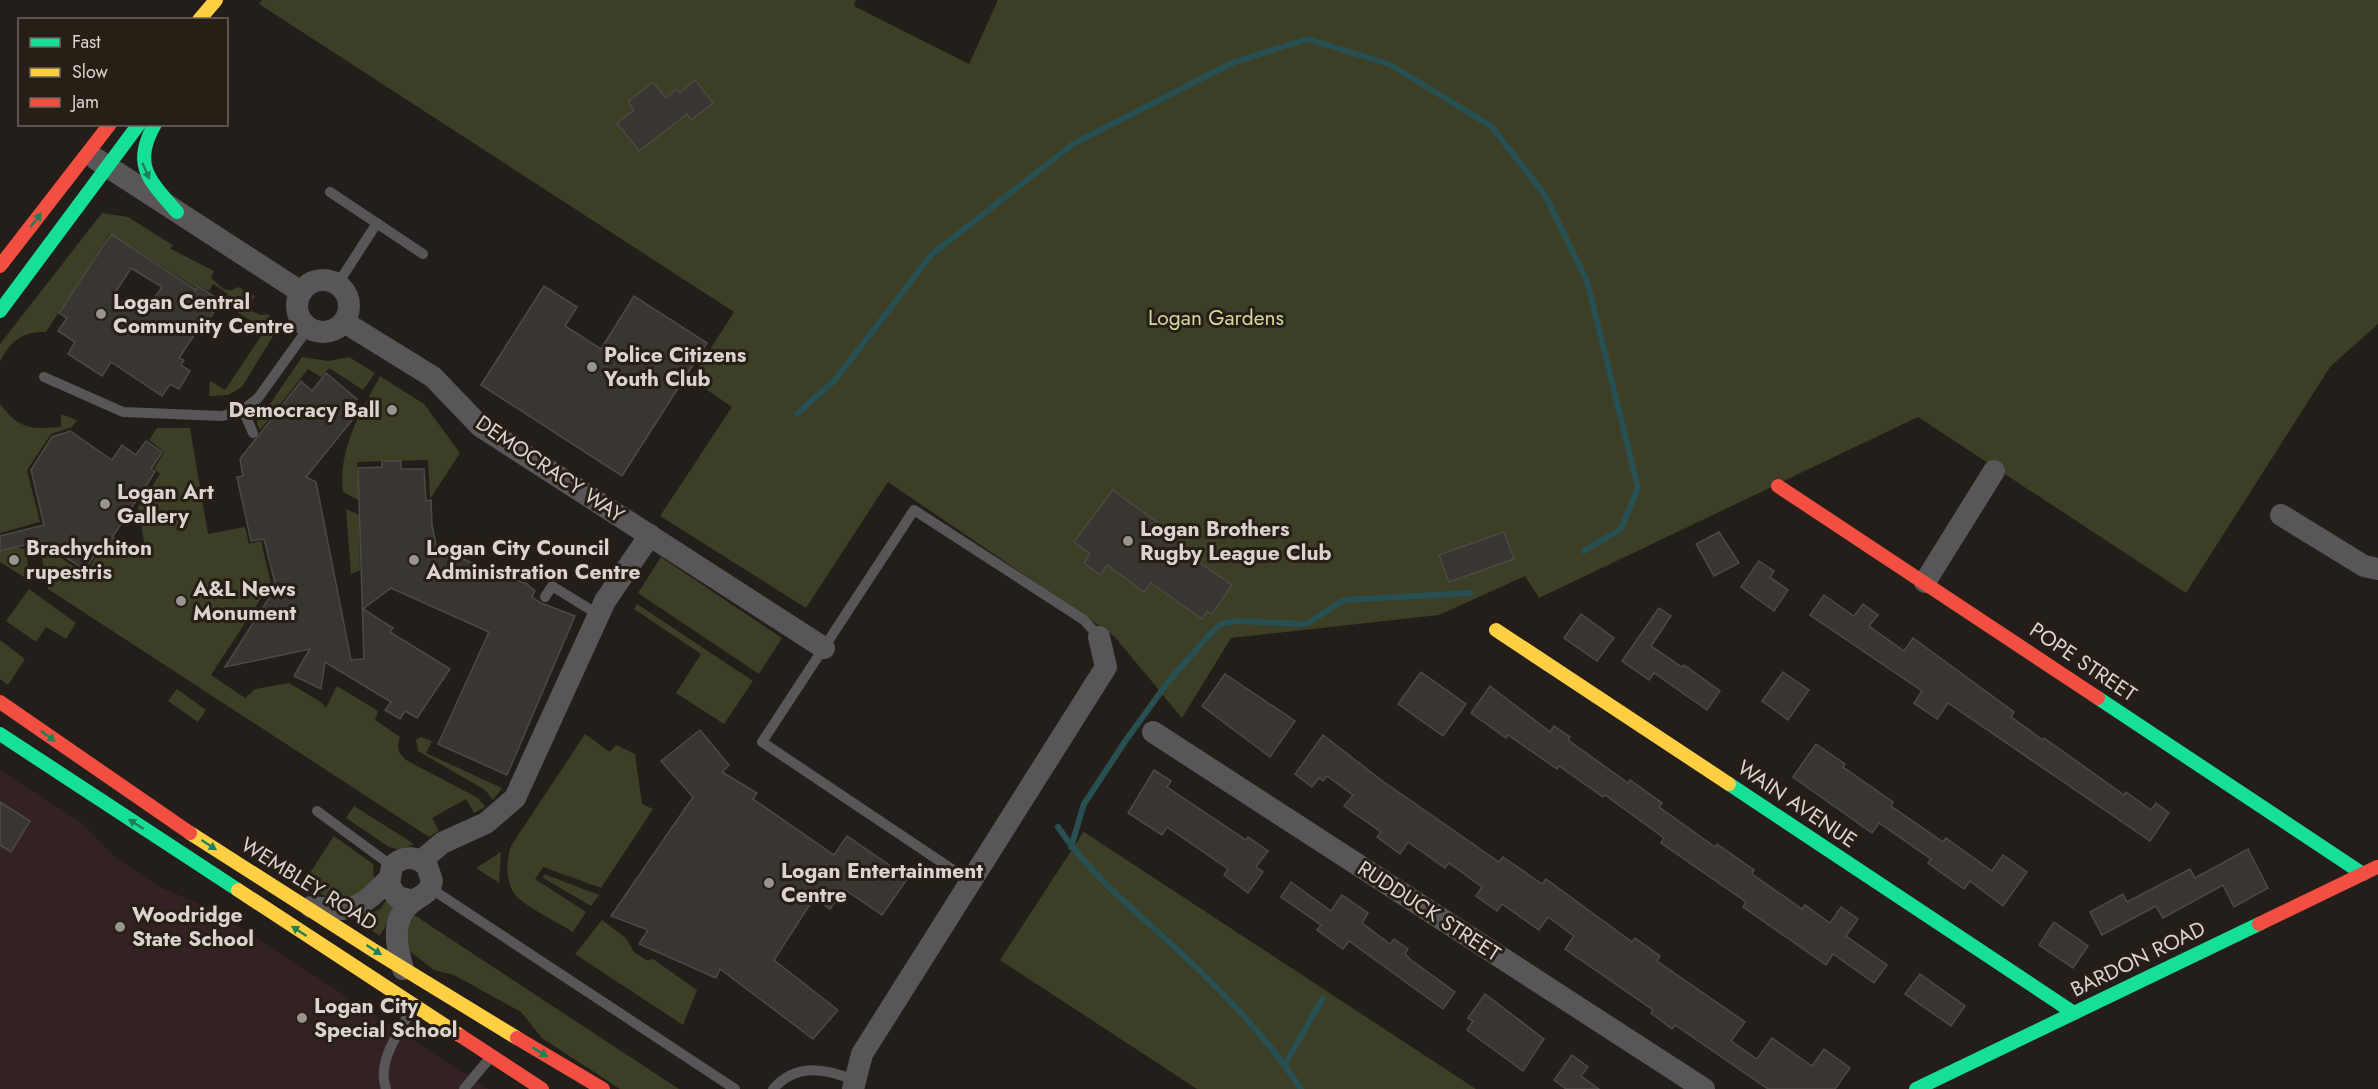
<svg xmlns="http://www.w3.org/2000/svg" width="2378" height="1089" font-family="Jost,sans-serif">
  <rect width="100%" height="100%" fill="#231e19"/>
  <path fill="#332124" d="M0 769 82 823 116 858 162 888 210 908 489 1089H0Z"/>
  <g fill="#3c3e26">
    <path d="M262 0H856L854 6 969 64 998 0H2378V324L2330 367 2186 593 1918 417 1539 598 1525 576 1439 615 1231 638 1182 718 1114 636 888 482 806 608 660 516 732 407 691 379 734 312 259 4Z"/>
    <path d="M102 213 128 217 174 246 169 248 214 271 211 278C221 285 224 296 238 287L255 296 250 304 252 311 260 315 269 314 273 336 242 387 228 395 209 396 210 381 225 390 265 330 223 303 228 294 213 284 209 291 198 285 196 288 110 233 78 284 76 304 68 298 46 332C23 331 10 341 0 362V344Z"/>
    <path d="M302 357 328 361 349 357 375 373 363 390 329 368 321 377 308 369 260 430 257 424 258 417 270 404Z"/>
    <path d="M380 376 424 404 460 453 430 499 428 460 357 462 360 501 343 492C338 448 360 414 380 376Z"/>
    <path d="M0 404C20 430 30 429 61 427V414L77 420 72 427 51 434 27 470 40 522 0 533Z"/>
    <path d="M157 428H190L208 534 245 527 249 544 261 541 271 583 211 675 245 698 255 689 289 683 321 702 326 708 337 686 378 711 375 720 400 737C396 747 398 753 406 760L478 798 485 807 474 813 466 799 432 818 439 831 429 837 48 589 39 543 85 574 95 558 145 547 138 507 160 474 154 469 164 452 149 440Z"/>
    <path d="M346 509 359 515 360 570 351 574Z"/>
    <path d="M16 547 26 550 30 581 0 562V550Z"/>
    <path d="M661 557 782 638 759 674 638 593Z"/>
    <path d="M29 589 76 623 66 639 46 627 36 642 6 621Z"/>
    <path d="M637 604 753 681 724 724 676 693 701 654 634 609Z"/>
    <path d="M0 640 25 659 8 685 0 679Z"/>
    <path d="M177 689 206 710 198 722 168 701Z"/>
    <path d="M585 734 610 752 616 745 635 754 642 804 653 809 601 888 543 867 535 879 586 912 573 932C560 924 525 906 516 896 505 883 506 861 511 846Z"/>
    <path d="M421 737 432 741 426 753 502 788 493 800 485 790 418 751 416 740Z"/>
    <path d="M354 806 414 844 400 850 389 847 346 818Z"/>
    <path d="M1084 831V832L1476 1089H1197L1000 960Z"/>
    <path d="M334 836 373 864 374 879 360 899H329L304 882Z"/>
    <path d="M501 852 499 883 476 868Z"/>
    <path d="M544 874 599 895 591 906 543 878Z"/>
    <path d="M386 900 397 906 380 936 356 920 380 909Z"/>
    <path d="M414 915 679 1089H620L542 1038 521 1012 454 975 434 970 399 943Z"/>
    <path d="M602 920 626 938 634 952 646 960 653 959 697 990 683 1025 575 954Z"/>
  </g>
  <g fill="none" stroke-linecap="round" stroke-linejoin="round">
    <g stroke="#284f51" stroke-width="6">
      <path d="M798 413 835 380 932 254 1073 144 1232 63 1307 39 1389 64 1491 126 1545 195 1587 281 1638 488 1621 529 1584 551"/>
      <path d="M1058 827C1097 885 1154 925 1203 974 1238 1008 1274 1048 1301 1089"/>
      <path d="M1071 847 1084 804 1126 740 1168 682 1210 634 1221 624 1237 621 1306 624 1344 600 1470 593"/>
      <path d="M1285 1064 1323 998"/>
    </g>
  </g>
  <g fill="#393531" stroke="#4d4944" stroke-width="1.5" fill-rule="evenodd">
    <path d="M695 80 713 103 691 120 687 114 639 151 617 123 634 110 628 102 653 82 666 98 677 89 680 93Z"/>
    <path d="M111 234 196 290 198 286 221 301 209 319 206 317 179 358 184 360 181 365 190 371 179 389 170 384 162 396 111 362 102 376 68 354 75 342 58 331 67 318 59 313ZM131 268 162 287 143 315 113 296Z"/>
    <path d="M544 286 577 307 565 326 601 349 634 296 707 343 622 476 481 385Z"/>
    <path d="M326 373 357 399 350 407 358 413 306 477 316 482 351 660 364 659 358 468 382 467V461H401V469H424L426 501 431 500 432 525 436 546 506 579V576L527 584 535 591 532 597 541 603 575 616 507 775 438 744 489 632 391 588 363 609 393 628 390 632 450 669 417 718 405 711 400 719 385 710 391 702 325 662 321 689 294 676 310 649 225 667 276 587 264 539 251 541 237 477 243 476 240 459 301 381 312 391Z"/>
    <path d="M70 431 112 460 122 445 136 455 146 441 162 452 151 469 155 472 113 536 117 551 94 556 85 570 41 541 0 551V536L44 525 31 470 52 437Z"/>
    <path d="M1113 490 1181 540 1177 547 1232 585 1212 614 1207 611 1202 619 1151 583 1144 592 1107 565 1100 575 1084 563 1090 554 1074 542Z"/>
    <path d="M1504 532 1514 559 1449 582 1439 555Z"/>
    <path d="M1719 532 1739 563 1714 576 1696 544Z"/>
    <path d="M1759 561 1774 571 1770 577 1788 590 1774 611 1741 587Z"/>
    <path d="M1824 595 1854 616 1863 604 1878 615 1869 626 1904 651 1913 638 2014 712 2011 717 2043 740 2044 738 2124 795 2126 792 2151 810 2156 803 2169 813 2150 841 1948 703 1937 719 1914 703 1922 691 1810 615Z"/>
    <path d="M1659 608 1671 616 1651 646 1682 667 1684 665 1720 691 1707 710 1654 673 1649 680 1622 661Z"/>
    <path d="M1581 614 1614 638 1597 661 1564 638Z"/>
    <path d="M1421 672 1466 704 1443 736 1398 704Z"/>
    <path d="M1783 672 1809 690 1788 720 1762 701Z"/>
    <path d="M1225 674 1295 721 1270 757 1202 706Z"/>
    <path d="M1490 686 1550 732 1554 726 1570 737 1568 740 1628 783 1630 780 1662 803 1659 807 1715 847 1717 844 1754 870 1752 874 1802 909 1805 905 1830 923 1841 907 1858 919 1846 936 1887 965 1874 983 1833 954 1826 965 1743 907 1746 902 1661 843 1664 838 1605 795 1603 797 1559 766 1557 769 1508 735 1506 738 1471 713Z"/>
    <path d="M700 730 729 765 722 772 757 793 753 799 834 855 847 836 908 878 882 915 844 889 830 909 814 898 774 960 838 1010 813 1039 720 969 716 978 639 944 648 930 611 916 693 797 661 761Z"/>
    <path d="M1323 735 1381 780 1499 862 1503 857 1542 884 1546 879 1632 942 1635 938 1660 956 1657 961 1745 1022 1731 1041 1757 1059 1772 1038 1812 1066 1824 1049 1850 1068 1835 1089H1768L1675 1025 1672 1029 1651 1013 1653 1010 1565 949 1574 936 1548 917 1539 930 1502 904 1497 911 1476 896 1482 887 1449 863 1445 868 1408 842 1400 854 1377 837 1381 832 1344 806 1353 795 1327 776 1323 781 1319 778 1312 787 1295 774Z"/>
    <path d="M1816 744 1845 764 1843 767 1893 802 1891 806 1943 842 1946 838 1992 871 2003 855 2027 872 2003 906 1970 881 1964 889 1928 863 1931 859 1879 823 1872 833 1793 777Z"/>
    <path d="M1154 770 1171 781 1167 787 1246 840 1248 837 1268 851 1256 867 1263 872 1248 893 1224 875 1228 869 1167 827 1162 835 1128 813Z"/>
    <path d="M0 802 30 821 11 852 0 845Z"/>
    <path d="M2248 849 2268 888 2234 907 2223 885 2163 918 2156 906 2102 935 2090 912 2123 894 2127 902 2190 869 2195 878Z"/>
    <path d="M1291 882 1331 911 1342 895 1368 913 1362 923 1390 944 1394 939 1408 949 1405 954 1411 960 1455 992 1443 1009 1349 941 1343 949 1317 930 1321 925 1281 897Z"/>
    <path d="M2054 922 2088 946 2073 968 2039 945Z"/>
    <path d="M1920 974 1965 1006 1951 1026 1905 994Z"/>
    <path d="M1485 994 1544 1039 1523 1071 1467 1030 1473 1021 1468 1018Z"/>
    <path d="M1572 1055 1588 1067 1581 1076 1599 1089H1566L1554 1080Z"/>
  </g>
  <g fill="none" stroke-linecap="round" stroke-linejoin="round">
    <g stroke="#585658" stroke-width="10">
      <path d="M330 192 423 254"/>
      <path d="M337 285 377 223"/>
      <path d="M44 377 123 412 222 416 243 410 258 398 309 327"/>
      <path d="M243 410 253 433"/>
      <path d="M545 597 552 586 599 615"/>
      <path d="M317 811 392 866"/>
      <path d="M971 882 762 742 914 510 1084 620 1099 637"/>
      <path d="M430 888 735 1089"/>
      <path d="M386 1089C376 1061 400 1031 413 1007"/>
      <path d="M464 1089 489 1059"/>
      <path d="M773 1089C796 1063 824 1068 854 1080"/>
    </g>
    <g stroke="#585658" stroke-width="22">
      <path d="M96 159 301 292"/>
      <circle cx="323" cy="306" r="26"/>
      <path d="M344 322 433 377 480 426 824 648"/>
      <path d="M2281 515 2364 566 2378 569"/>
      <path d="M1925 582 1994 471"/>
      <path d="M1153 732 1704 1089"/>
      <path d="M421 861 442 843 486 823 515 798 605 601 650 535"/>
      <path d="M311 907C353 912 359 910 388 880"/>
      <path d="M403 969C396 946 390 919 413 901 423 894 429 894 432 881L427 866C415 855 403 856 392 866L389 885 397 897 414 901"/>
      <path d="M853 1089 862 1054 1106 667 1099 637"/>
    </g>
    <g stroke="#16e098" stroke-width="14">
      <path d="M155 124C131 165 150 181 177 212"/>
      <path d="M0 311 139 124"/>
      <path d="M2098 698 2363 874"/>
      <path d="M0 734 238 890"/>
      <path d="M1729 784 2074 1013"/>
      <path d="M1916 1089 2259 924"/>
    </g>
    <g stroke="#ffcf43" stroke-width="14">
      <path d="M199 20 216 0"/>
      <path d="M1496 630 1729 784"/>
      <path d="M190 833 373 950 517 1038"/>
      <path d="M238 890 461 1036"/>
    </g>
    <g stroke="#f24e42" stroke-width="14">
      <path d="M0 266 110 124"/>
      <path d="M1778 486 2098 698"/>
      <path d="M0 702 190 833"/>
      <path d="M2259 924 2377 867"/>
      <path d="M461 1036 542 1089"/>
      <path d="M517 1038 603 1089"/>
    </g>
  </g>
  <defs><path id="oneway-solid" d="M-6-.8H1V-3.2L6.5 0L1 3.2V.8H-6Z" transform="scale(1.5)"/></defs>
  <g fill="#1e8056">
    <use href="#oneway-solid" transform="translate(146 171) rotate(66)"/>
    <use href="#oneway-solid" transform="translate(36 220) rotate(-52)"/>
    <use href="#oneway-solid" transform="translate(48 736) rotate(36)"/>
    <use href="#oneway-solid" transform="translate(136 824) rotate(-147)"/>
    <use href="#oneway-solid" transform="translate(209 845) rotate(33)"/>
    <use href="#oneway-solid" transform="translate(299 931) rotate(-147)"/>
    <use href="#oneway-solid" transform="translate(374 950) rotate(33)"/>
    <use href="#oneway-solid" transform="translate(540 1052) rotate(31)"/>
  </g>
  <g fill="#99948e" stroke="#271f15" stroke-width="2">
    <circle cx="101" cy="314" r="6"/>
    <circle cx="592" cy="367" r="6"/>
    <circle cx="392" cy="410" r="6"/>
    <circle cx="105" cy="504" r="6"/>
    <circle cx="1128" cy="541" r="6"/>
    <circle cx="14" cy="560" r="6"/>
    <circle cx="414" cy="560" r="6"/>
    <circle cx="181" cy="601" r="6"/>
    <circle cx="769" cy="883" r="6"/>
    <circle cx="120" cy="927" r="6"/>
    <circle cx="302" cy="1018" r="6"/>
  </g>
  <g text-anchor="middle" stroke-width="6" stroke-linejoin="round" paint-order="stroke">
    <g font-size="21" font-weight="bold" fill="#d9d4cd" stroke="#271f15" text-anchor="start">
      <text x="113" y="309">Logan Central<tspan x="113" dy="24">Community Centre</tspan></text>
      <text x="604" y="362">Police Citizens<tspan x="604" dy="24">Youth Club</tspan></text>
      <text x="380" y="417" text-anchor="end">Democracy Ball</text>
      <text x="117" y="499">Logan Art<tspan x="117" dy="24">Gallery</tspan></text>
      <text x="1140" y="536">Logan Brothers<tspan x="1140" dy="24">Rugby League Club</tspan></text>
      <text x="26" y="555">Brachychiton<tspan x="26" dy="24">rupestris</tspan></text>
      <text x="426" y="555">Logan City Council<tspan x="426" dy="24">Administration Centre</tspan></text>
      <text x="193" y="596">A&amp;L News<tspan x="193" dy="24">Monument</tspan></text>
      <text x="781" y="878">Logan Entertainment<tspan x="781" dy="24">Centre</tspan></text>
      <text x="132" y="922">Woodridge<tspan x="132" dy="24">State School</tspan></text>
      <text x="314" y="1013">Logan City<tspan x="314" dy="24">Special School</tspan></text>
    </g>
    <g font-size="21" fill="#d3da9e" stroke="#271f15">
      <text x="1216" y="325">Logan Gardens</text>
    </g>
    <g font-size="21" fill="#d9d4cd" stroke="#271f15">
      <text transform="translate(550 469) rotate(34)" y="7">DEMOCRACY WAY</text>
      <text transform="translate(2083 662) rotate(34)" y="7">POPE STREET</text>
      <text transform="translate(1797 804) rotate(34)" y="7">WAIN AVENUE</text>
      <text transform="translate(309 884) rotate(32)" y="7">WEMBLEY ROAD</text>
      <text transform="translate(1429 911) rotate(33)" y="7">RUDDUCK STREET</text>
      <text transform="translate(2138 959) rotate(-26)" y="7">BARDON ROAD</text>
    </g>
  </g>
  <rect x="18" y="18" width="210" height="108" fill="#271f15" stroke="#6e675f" stroke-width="1.5"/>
  <rect x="30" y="38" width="30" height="9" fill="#16e098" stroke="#6e675f" stroke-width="1.5"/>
  <text x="72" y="48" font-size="18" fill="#d9d4cd">Fast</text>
  <rect x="30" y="68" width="30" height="9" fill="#ffcf43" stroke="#6e675f" stroke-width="1.5"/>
  <text x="72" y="78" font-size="18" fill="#d9d4cd">Slow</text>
  <rect x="30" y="98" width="30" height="9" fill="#f24e42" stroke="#6e675f" stroke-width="1.5"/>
  <text x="72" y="108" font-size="18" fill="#d9d4cd">Jam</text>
</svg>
